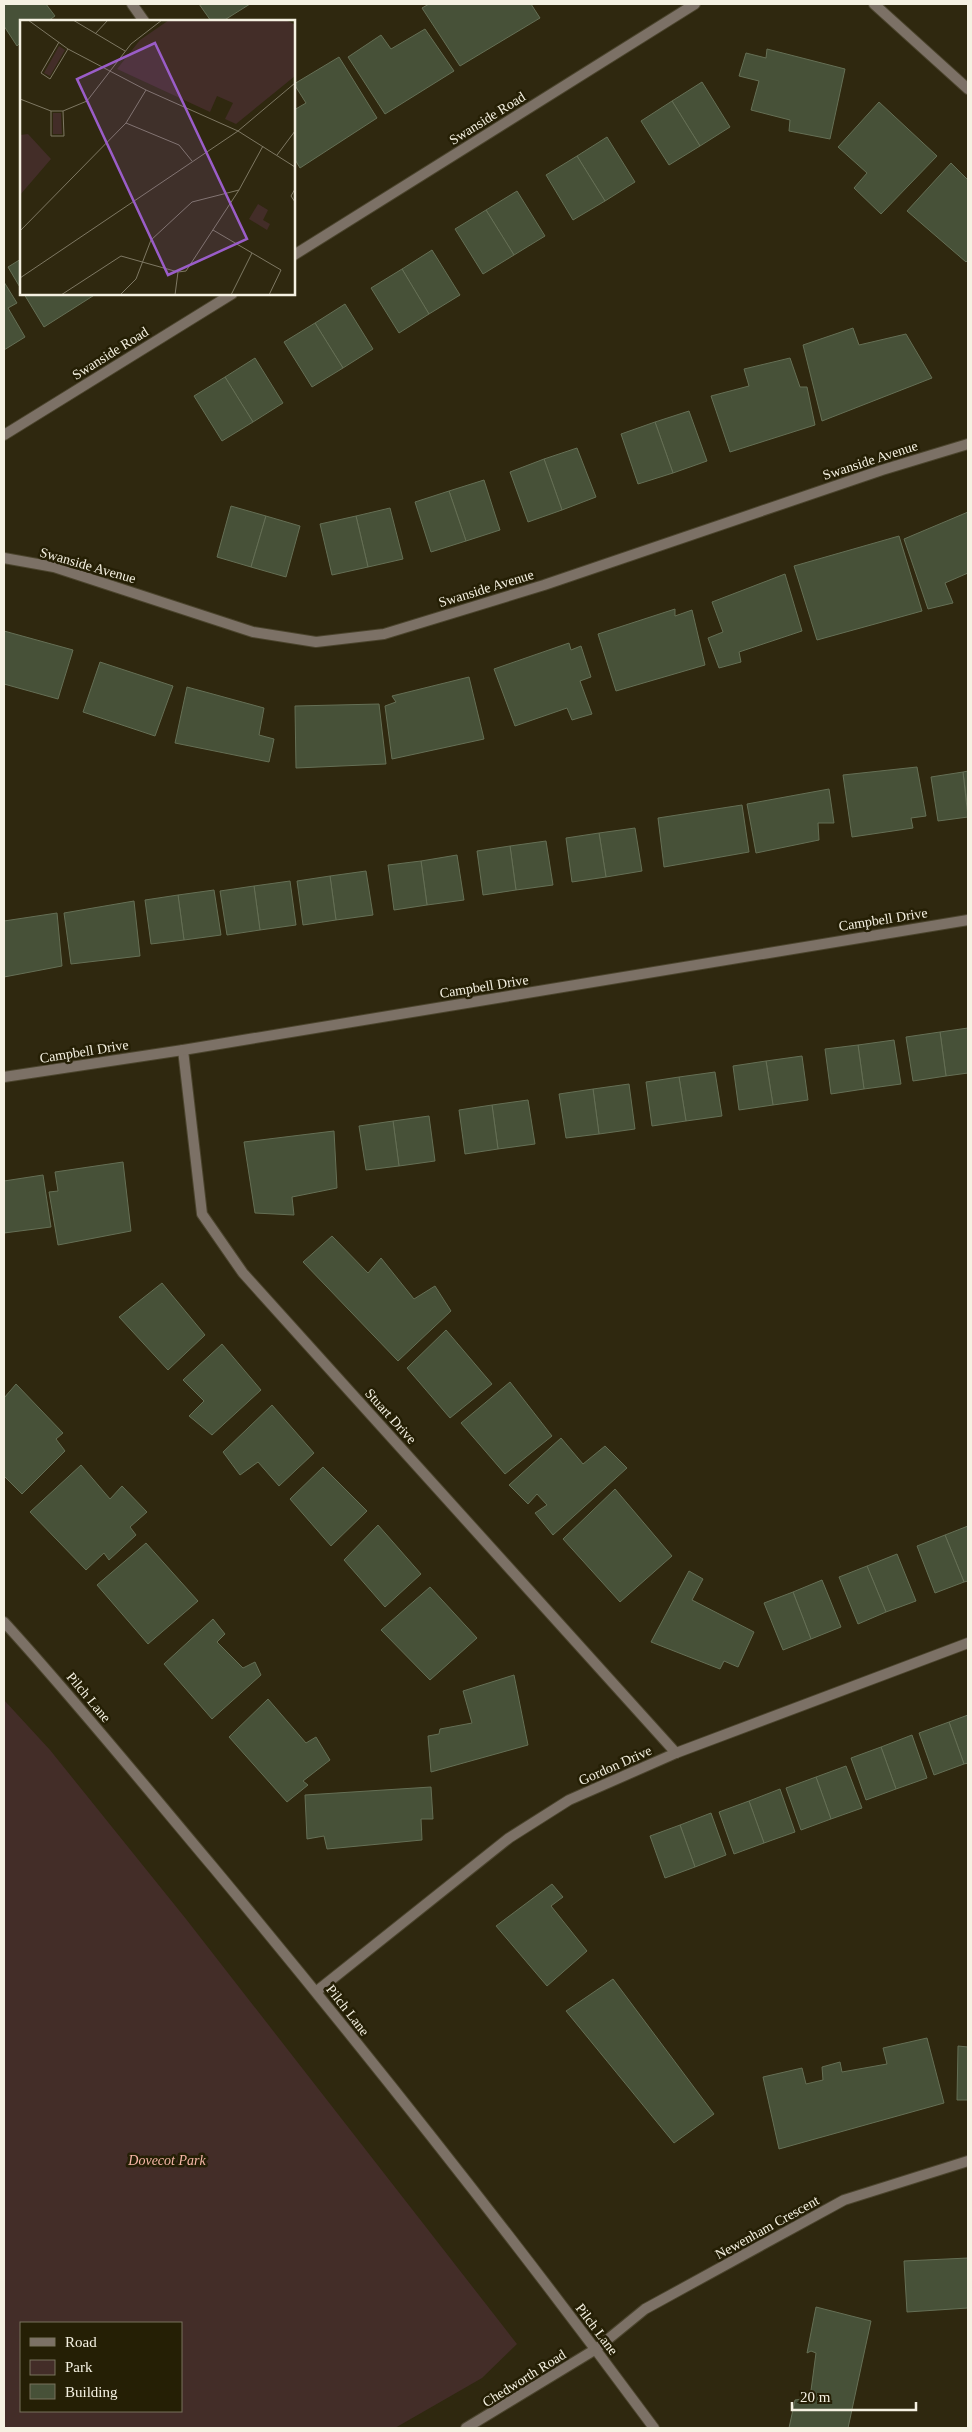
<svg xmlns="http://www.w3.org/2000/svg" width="972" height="2432" font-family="'Times New Roman',serif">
  <rect width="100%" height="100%" fill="#2f280f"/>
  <path fill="#432d28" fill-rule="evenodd" d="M4 1700 50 1750 186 1919 517 2344 482 2378 395 2428H4ZM21 2323H181V2411H21Z"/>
  <g fill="#475138" stroke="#656f55">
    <path d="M4 4H46L55 16 48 21H21V42L17 46 4 26Z"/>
    <path d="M199 4H250L223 21H211Z"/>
    <path d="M429 4H531L540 18 460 66 422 8Z"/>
    <path d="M425 29 454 71 385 114 348 57 381 35 391 49Z"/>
    <path d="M767 49 845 69 830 139 789 131 790 120 751 110 759 81 739 76 746 53 766 58Z"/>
    <path d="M339 57 377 118 300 168 294 158V110L306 103 294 84Z"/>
    <path d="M702 82 730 127 700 146 672 101Z"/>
    <path d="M672 101 700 146 669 165 641 121Z"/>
    <path d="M879 102 937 156 881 214 854 188 867 173 838 147Z"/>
    <path d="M607 137 635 182 605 201 577 156Z"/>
    <path d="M577 156 605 201 573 220 546 175Z"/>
    <path d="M951 163 968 180V260L966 262 907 211Z"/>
    <path d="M517 191 545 236 514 255 486 210Z"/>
    <path d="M486 210 514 255 483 274 455 229Z"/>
    <path d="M432 250 460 295 429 314 402 269Z"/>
    <path d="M21 259V289L8 267Z"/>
    <path d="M402 269 429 314 399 333 371 288Z"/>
    <path d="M4 282 17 303 8 308 25 337 4 350Z"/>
    <path d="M24 294H96L44 327Z"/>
    <path d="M345 304 373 349 343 368 315 323Z"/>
    <path d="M315 323 343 368 312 387 284 342Z"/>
    <path d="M853 328 859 345 906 334 932 378 822 421 803 345Z"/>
    <path d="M255 358 283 403 253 422 225 377Z"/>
    <path d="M790 358 800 387H807L815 425 730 452 711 396 749 386 744 369Z"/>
    <path d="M225 377 253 422 222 441 194 396Z"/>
    <path d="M689 411 707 461 673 473 655 422Z"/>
    <path d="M655 422 673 473 638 484 621 434Z"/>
    <path d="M577 448 596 497 562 510 544 459Z"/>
    <path d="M544 459 562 510 528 522 510 472Z"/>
    <path d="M484 480 500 530 466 541 449 491Z"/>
    <path d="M449 491 466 541 431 552 415 502Z"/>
    <path d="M231 506 266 516 251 567 217 557Z"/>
    <path d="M390 508 403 559 368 567 356 516Z"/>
    <path d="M968 512V573L945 583 953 603 928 609 904 539Z"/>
    <path d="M266 516 300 526 286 577 251 567Z"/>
    <path d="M356 516 368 567 332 575 320 524Z"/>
    <path d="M899 536 922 611 817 640 794 566Z"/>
    <path d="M785 574 802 631 739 652 741 662 719 668 708 638 723 632 712 602Z"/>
    <path d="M675 609V616L692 610 705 665 616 691 598 634Z"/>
    <path d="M4 631 73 650 58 699 4 684Z"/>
    <path d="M569 643 571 650 581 646 591 677 580 681 592 714 572 720 567 708 515 726 494 669Z"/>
    <path d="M100 662 173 686 155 736 83 712Z"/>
    <path d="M469 677 484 739 392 759 385 706 396 702 392 696Z"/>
    <path d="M187 687 264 708 259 735 274 739 269 762 175 743Z"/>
    <path d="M379 704 386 764 296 768 295 706Z"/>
    <path d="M917 767 926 816 911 818 913 828 852 837 843 775Z"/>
    <path d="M968 771V812L963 772Z"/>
    <path d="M963 772 968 817 938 821 931 777Z"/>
    <path d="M829 789 834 823H818L819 840 756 853 747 804Z"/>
    <path d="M742 805 749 852 664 867 658 818Z"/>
    <path d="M635 828 642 871 606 877 599 833Z"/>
    <path d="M599 833 606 877 572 882 566 838Z"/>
    <path d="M546 841 553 885 516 890 510 846Z"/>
    <path d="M510 846 516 890 483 895 477 851Z"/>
    <path d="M457 855 464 900 427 905 421 861Z"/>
    <path d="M421 861 427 905 394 910 388 865Z"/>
    <path d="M366 871 373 915 336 920 330 876Z"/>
    <path d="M330 876 336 920 303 925 297 881Z"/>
    <path d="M290 881 296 925 260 930 254 886Z"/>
    <path d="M254 886 260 930 227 935 220 891Z"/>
    <path d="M214 890 221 935 184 940 178 895Z"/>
    <path d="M178 895 184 940 151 944 145 900Z"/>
    <path d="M134 901 140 956 71 964 64 913Z"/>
    <path d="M57 913 62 966 4 977V921Z"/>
    <path d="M968 1028V1073L946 1076 940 1032Z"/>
    <path d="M940 1032 946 1076 913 1081 906 1037Z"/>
    <path d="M894 1040 901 1084 864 1089 858 1045Z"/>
    <path d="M858 1045 864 1089 831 1094 825 1049Z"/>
    <path d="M802 1056 808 1100 773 1105 766 1061Z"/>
    <path d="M766 1061 773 1105 739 1110 733 1066Z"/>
    <path d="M715 1072 722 1116 686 1121 679 1077Z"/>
    <path d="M679 1077 686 1121 652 1126 646 1082Z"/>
    <path d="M629 1084 635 1129 599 1134 593 1089Z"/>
    <path d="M593 1089 599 1134 566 1138 559 1094Z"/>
    <path d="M528 1100 535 1144 498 1149 492 1105Z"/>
    <path d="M492 1105 498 1149 465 1154 459 1110Z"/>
    <path d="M429 1116 435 1161 399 1166 393 1121Z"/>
    <path d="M393 1121 399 1166 366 1170 359 1126Z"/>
    <path d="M334 1131 337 1188 292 1197 294 1215 255 1213 244 1142Z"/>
    <path d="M123 1162 131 1231 58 1245 49 1192 58 1191 55 1172Z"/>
    <path d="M43 1175 51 1227 4 1233V1181Z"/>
    <path d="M332 1236 368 1273 381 1258 414 1299 435 1286 451 1311 398 1361 303 1262Z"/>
    <path d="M162 1283 205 1335 168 1370 119 1317Z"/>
    <path d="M446 1330 492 1384 450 1418 407 1368Z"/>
    <path d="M222 1344 261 1390 212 1435 189 1416 204 1401 183 1380Z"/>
    <path d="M510 1382 552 1436 505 1474 461 1423Z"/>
    <path d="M16 1384 63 1433 56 1439 65 1451 22 1494 4 1476V1398Z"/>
    <path d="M272 1405 314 1453 279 1486 258 1462 240 1475 223 1452Z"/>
    <path d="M561 1438 583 1464 605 1446 627 1468 553 1535 535 1513 547 1505 537 1494 528 1504 509 1485Z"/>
    <path d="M81 1465 110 1499 122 1486 147 1512 130 1527 136 1535 109 1560 104 1553 86 1570 30 1512Z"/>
    <path d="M323 1467 367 1511 331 1546 290 1499Z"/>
    <path d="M615 1489 672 1556 620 1602 563 1539Z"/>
    <path d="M378 1525 421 1574 385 1607 344 1560Z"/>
    <path d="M968 1526V1581L964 1582 945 1535Z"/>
    <path d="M945 1535 964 1582 935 1593 917 1546Z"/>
    <path d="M146 1543 198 1601 148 1644 97 1585Z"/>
    <path d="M897 1554 916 1601 886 1612 867 1566Z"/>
    <path d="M867 1566 886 1612 858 1624 839 1577Z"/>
    <path d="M689 1571 703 1579 692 1600 754 1632 738 1667 724 1661 720 1669 651 1642Z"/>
    <path d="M822 1580 841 1627 811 1639 793 1592Z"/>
    <path d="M430 1587 477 1638 430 1680 381 1630Z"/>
    <path d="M793 1592 811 1639 783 1650 764 1603Z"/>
    <path d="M213 1619 225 1634 217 1642 243 1668 255 1662 261 1675 212 1719 164 1664Z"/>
    <path d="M514 1675 528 1745 431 1772 428 1736 439 1734 440 1729 472 1723 463 1691Z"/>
    <path d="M268 1699 306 1743 316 1737 330 1760 303 1781 308 1785 287 1802 229 1737Z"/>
    <path d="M968 1715V1763L964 1764 949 1722Z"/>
    <path d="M949 1722 964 1764 934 1775 919 1733Z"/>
    <path d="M912 1735 927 1778 896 1789 881 1747Z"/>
    <path d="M881 1747 896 1789 866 1800 851 1758Z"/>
    <path d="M846 1766 862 1808 831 1819 816 1777Z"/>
    <path d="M816 1777 831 1819 801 1830 786 1788Z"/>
    <path d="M431 1787 433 1819H421L422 1840 327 1849 324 1836 307 1839 305 1795Z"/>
    <path d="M780 1789 795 1832 764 1843 749 1801Z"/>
    <path d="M749 1801 764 1843 734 1854 719 1812Z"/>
    <path d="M711 1813 726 1855 695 1867 680 1825Z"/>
    <path d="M680 1825 695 1867 665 1878 650 1836Z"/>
    <path d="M552 1884 563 1897 551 1906 587 1951 547 1986 496 1926Z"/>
    <path d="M613 1979 714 2114 674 2143 566 2011Z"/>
    <path d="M927 2038 944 2103 779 2149 763 2077 802 2068 806 2084 823 2080 822 2067 840 2062 842 2072 887 2064 883 2048Z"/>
    <path d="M958 2046 968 2047V2100H957Z"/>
    <path d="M968 2258V2308L907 2312 904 2261Z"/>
    <path d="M816 2307 871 2321 848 2428H789L795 2400 810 2398 816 2353 811 2351 807 2353Z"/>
  </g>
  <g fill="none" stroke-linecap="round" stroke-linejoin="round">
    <defs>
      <g id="minor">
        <path d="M132 4 144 21"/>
        <path d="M874 4 968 89"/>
        <path d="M294 255 695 4"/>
        <path d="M4 435 232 294"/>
        <path d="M4 558 54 567 253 632 316 642 384 634 544 585 882 470 968 444"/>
        <path d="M183 1050 202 1214 243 1273 676 1753"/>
        <path d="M317 1991 509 1838 569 1800 676 1753 968 1643"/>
        <path d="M466 2428 596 2349 645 2309 844 2200 968 2161"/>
      </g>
      <g id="tertiary">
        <path d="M4 1077 183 1050 968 920"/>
        <path d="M4 1622C76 1701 144 1785 213 1867 365 2050 513 2237 654 2428"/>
      </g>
    </defs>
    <use href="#minor" stroke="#4b442d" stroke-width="12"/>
    <use href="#tertiary" stroke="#4b442d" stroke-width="12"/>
    <use href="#minor" stroke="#7c7166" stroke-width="10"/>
    <use href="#tertiary" stroke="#7c7166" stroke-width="10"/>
  </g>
  <g text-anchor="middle" stroke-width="5" stroke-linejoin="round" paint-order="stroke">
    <g font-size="14" fill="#f5f1e2" stroke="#251f05">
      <text transform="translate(487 118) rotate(-32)" y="5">Swanside Road</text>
      <text transform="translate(110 353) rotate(-32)" y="5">Swanside Road</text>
      <text transform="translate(870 460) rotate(-18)" y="5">Swanside Avenue</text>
      <text transform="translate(88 565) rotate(16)" y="5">Swanside Avenue</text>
      <text transform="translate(486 588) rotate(-17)" y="5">Swanside Avenue</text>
      <text transform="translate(883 919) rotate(-9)" y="5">Campbell Drive</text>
      <text transform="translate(484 986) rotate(-9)" y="5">Campbell Drive</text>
      <text transform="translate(84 1051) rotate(-9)" y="5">Campbell Drive</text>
      <text transform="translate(391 1416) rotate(48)" y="5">Stuart Drive</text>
      <text transform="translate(89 1697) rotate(50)" y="5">Pilch Lane</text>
      <text transform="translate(615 1765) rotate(-24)" y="5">Gordon Drive</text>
      <text transform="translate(348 2010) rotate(52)" y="5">Pilch Lane</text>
      <text transform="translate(767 2227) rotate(-29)" y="5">Newenham Crescent</text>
      <text transform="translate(597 2329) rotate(53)" y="5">Pilch Lane</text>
      <text transform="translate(524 2378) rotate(-32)" y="5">Chedworth Road</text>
    </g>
    <g font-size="14" font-style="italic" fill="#f6b7a8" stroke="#251f05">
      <text x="167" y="2165">Dovecot Park</text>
    </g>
  </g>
  <g transform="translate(20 20)">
    <rect width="275" height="275" fill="#2f280f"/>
    <path d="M149 0H265L272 3 275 5V56L216 104 205 99 213 83 197 76 190 92 97 49 120 20ZM39 26 45 30 30 56 24 53ZM33 93H41L42 114H33ZM8 114 31 139 0 175V115ZM238 184 248 190 243 200 250 204 247 210 229 199Z" fill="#432d28"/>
    <path fill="none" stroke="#7e7863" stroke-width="1" d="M8 0 48 29 126 70 218 111 275 147M53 0 105 31M75 14 88 0M39 22 21 53 30 59 48 29M0 79 31 91H43L67 81 111 24 142 0M31 91V116H44L43 91M106 103 159 125 172 141M257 135 275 111M275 169 271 176 275 182M193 210 261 250 249 275M0 211 106 103 126 70M0 258 218 111 275 63M41 275 101 236 158 252 166 251 219 170 243 126M100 275 116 259 131 220 172 182 219 170M155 275 158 252M211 275 232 233"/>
    <path fill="#9a5dc8" fill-opacity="0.15" stroke="#9a5dc8" stroke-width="2.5" d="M135 23 227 219 148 255 57 59Z"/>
    <rect width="275" height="275" fill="none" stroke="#f5f1e2" stroke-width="2.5"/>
  </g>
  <rect width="972" height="2432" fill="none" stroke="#f5f1e2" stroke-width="10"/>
  <rect x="20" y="2322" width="162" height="90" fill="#251f05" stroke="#78735d"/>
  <rect x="30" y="2338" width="25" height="8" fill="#7c7166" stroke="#78735d"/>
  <text x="65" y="2347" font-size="15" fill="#f5f1e2">Road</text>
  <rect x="30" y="2360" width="25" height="15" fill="#432d28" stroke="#78735d"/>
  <text x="65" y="2372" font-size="15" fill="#f5f1e2">Park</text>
  <rect x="30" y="2384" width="25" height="15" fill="#475138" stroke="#78735d"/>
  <text x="65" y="2397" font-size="15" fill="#f5f1e2">Building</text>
  <path d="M792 2402v8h124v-8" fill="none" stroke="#f5f1e2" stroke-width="2.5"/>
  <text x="800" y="2402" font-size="15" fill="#f5f1e2" stroke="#251f05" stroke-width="4" paint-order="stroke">20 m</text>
</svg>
